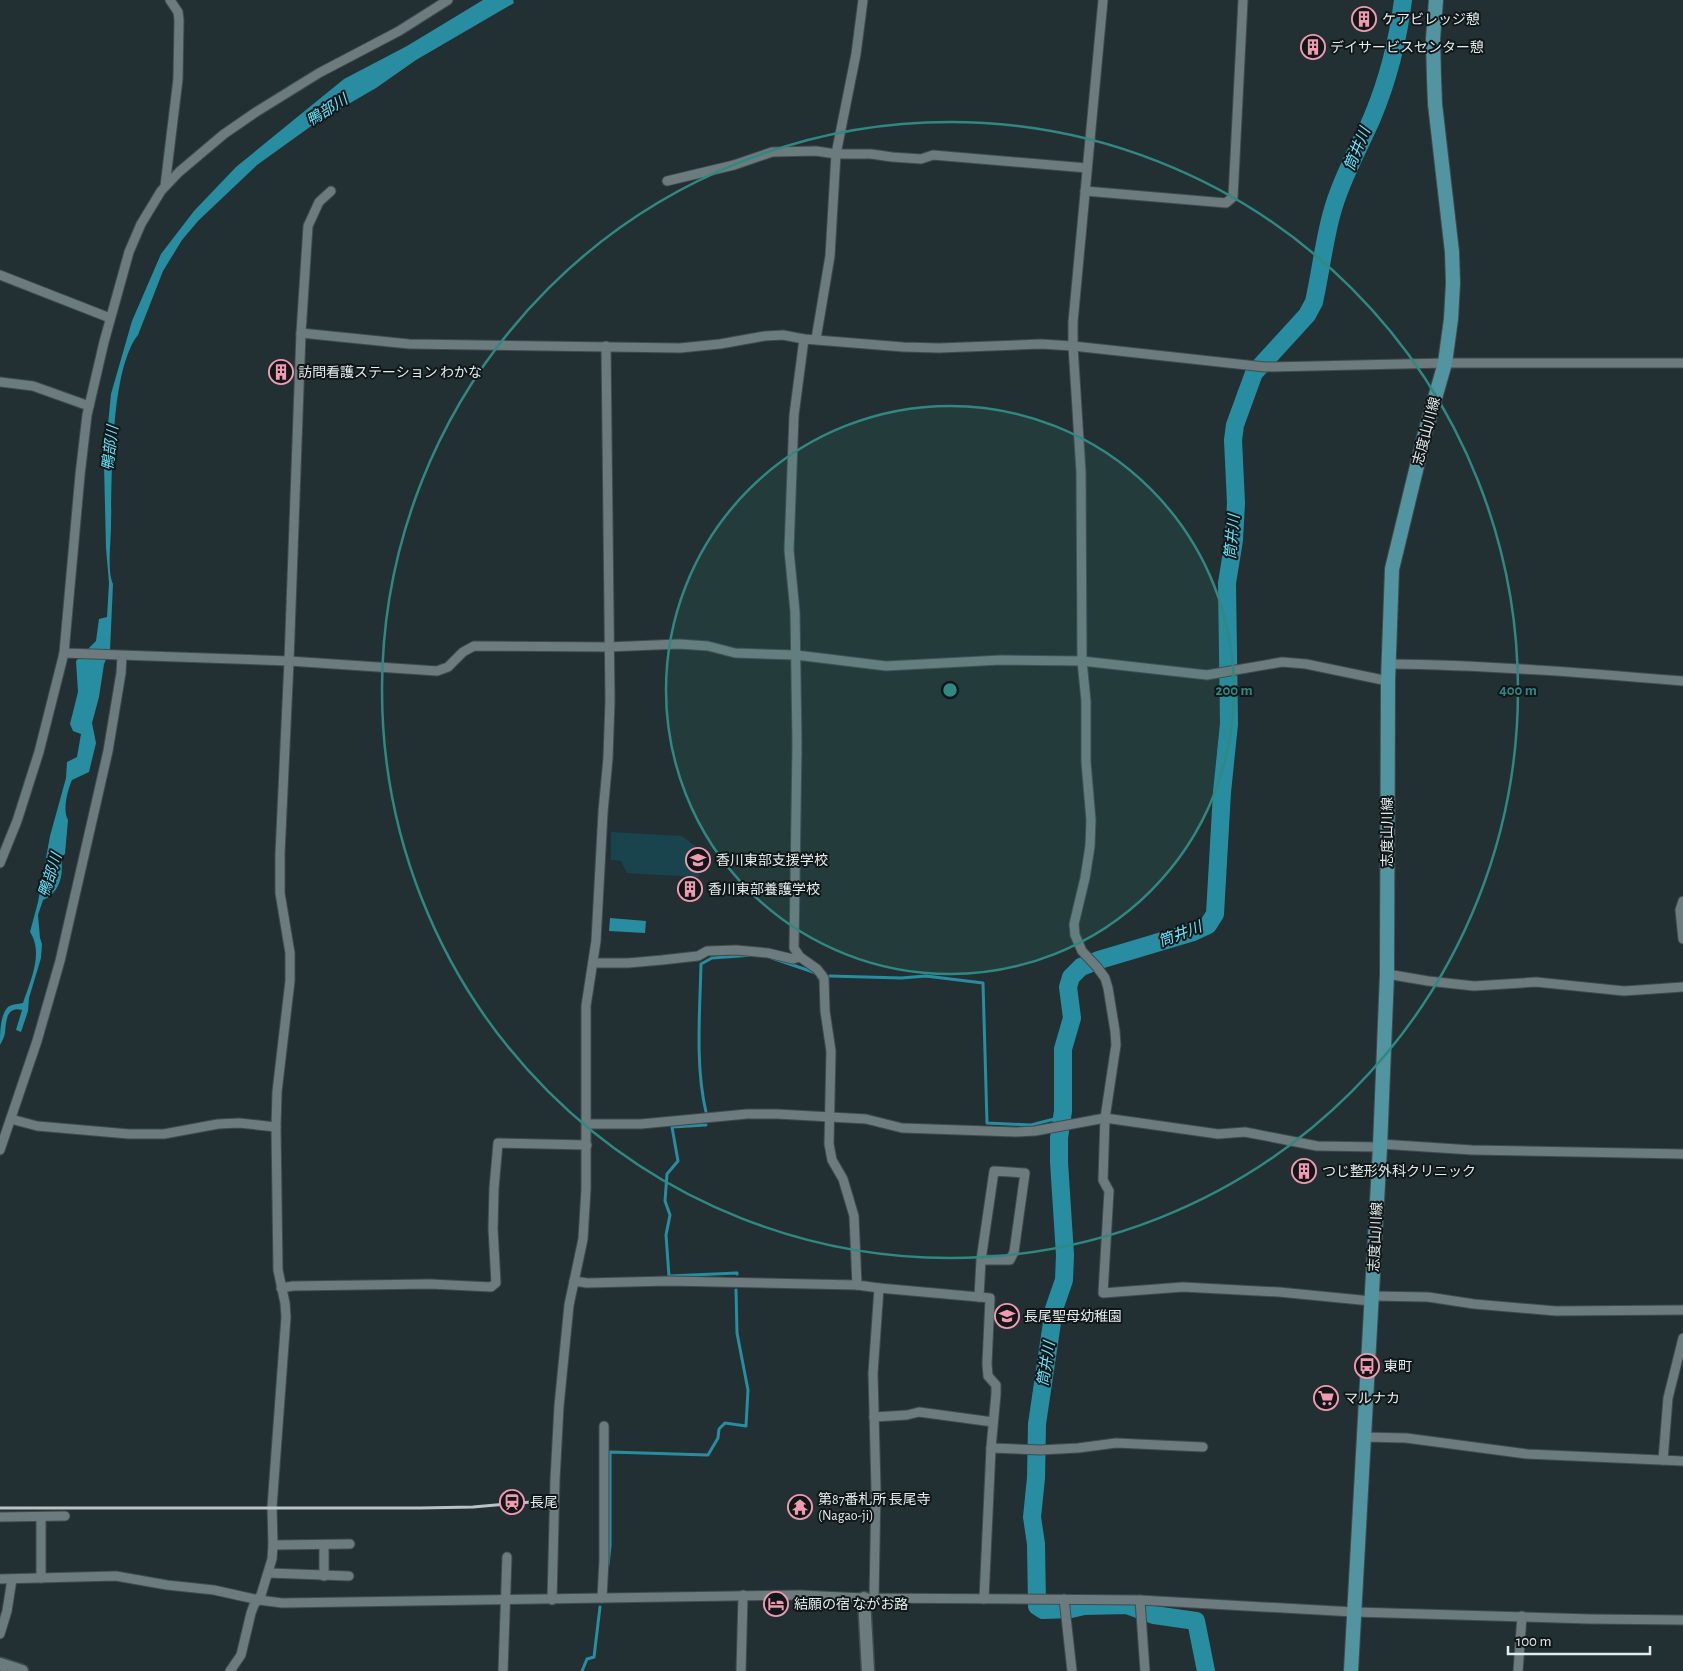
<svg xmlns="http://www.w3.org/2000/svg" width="1683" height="1671" font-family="'Alegreya Sans','Noto Sans JP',sans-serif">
  <rect width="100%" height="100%" fill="#233033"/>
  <path fill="#19444d" d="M611 832 682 836 700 850 699 877 627 873 621 861 611 860Z"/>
  <g fill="#288da0">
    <path d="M483 0H513L514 3 416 60 376 88 314 124 257 165 198 221 182 240 163 271 138 335C110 370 112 480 111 526 111 541 107 572 113 584L110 651 104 664 99 697 92 723 96 743 89 772 72 780C68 789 62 810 68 820L65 854 61 857C64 874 60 893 43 900L38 915 40 938 42 944 41 958 29 998 28 1011 21 1032 16 1030 22 1010C6 1006 6 1022 5 1033 4 1038 2 1041 0 1045 0 1034 0 1015 8 1007 12 1004 19 1004 23 1003 30 982 44 953 30 932L38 902 50 836 66 778 67 762 77 757 81 734 73 731 70 724 78 692 76 661 96 641 99 619 107 617 109 583 106 548 104 465 111 394 132 321 161 254 194 211 236 167 344 79 407 46Z"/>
    <path d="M610 918 646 921 645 933 609 931Z"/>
  </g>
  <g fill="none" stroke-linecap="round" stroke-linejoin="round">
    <g stroke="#288da0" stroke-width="3">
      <path d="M769 957 816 973 820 980"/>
      <path d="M830 976 901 978 926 976 983 983 987 1123 1031 1125 1062 1117"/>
      <path d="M706 1112C695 1066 700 1010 701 964L712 958 753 955"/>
      <path d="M706 1125 672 1127 678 1161 667 1174 665 1201 670 1215 666 1235 669 1276 737 1273V1274"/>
      <path d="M608 1565 610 1546V1452L708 1455 718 1438 719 1429 725 1423 746 1426 748 1390 737 1333 736 1290"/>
      <path d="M582 1671 587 1659 594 1657 600 1607"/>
    </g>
    <path stroke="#288da0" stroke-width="18" d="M1206 1671 1196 1621 1154 1615 1127 1605 1084 1606 1071 1609 1043 1610 1037 1606 1036 1544 1032 1517 1036 1478 1037 1424 1054 1309 1064 1280 1065 1255 1059 1162V1138L1063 1111V1049L1072 1018 1068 987 1071 977 1081 967 1099 960 1193 932 1208 925 1215 914 1222 792 1229 724 1227 583 1234 540 1236 503 1233 440 1235 425 1254 373 1307 315 1314 302C1321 271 1324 239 1333 209 1342 177 1359 148 1372 118 1388 80 1398 40 1403 0"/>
    <defs>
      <g id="street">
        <path d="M1103 0 1073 322V346L1081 472 1082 661 1086 701V762L1091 820 1090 846 1085 878 1074 924 1075 935 1082 951 1097 967 1105 978 1108 988 1115 1031 1116 1045 1105 1118 1103 1180 1109 1191 1103 1293 1183 1287 1279 1292 1371 1301"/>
        <path d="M667 181 734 165 772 152 816 151 836 154H871L892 157 921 159 933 155 1087 168"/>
        <path d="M165 186 178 79 179 20 178 12 170 0"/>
        <path d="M1085 191 1226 203 1233 197 1243 0"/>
        <path d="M0 275 110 318"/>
        <path d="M301 333 308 226 319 202 331 191"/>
        <path d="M804 339 794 415 789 550 795 612 797 744 794 948 800 957 817 969 824 978 825 1011 831 1051 829 1144 832 1160 843 1179 854 1216 857 1285 879 1288 873 1373 876 1490 874 1598"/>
        <path d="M816 339 830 256 836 154 856 54 863 0"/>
        <path d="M0 382 33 386 89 406"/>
        <path d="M64 653 289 661 437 671 448 667 463 652 474 646 608 647 679 644 708 646 735 653 796 655 886 666 1001 660 1082 661 1207 675 1282 662 1306 664 1388 681"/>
        <path d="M1389 664C1487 665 1585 673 1683 681"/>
        <path d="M0 863 17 821 39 752 64 653 80 475 87 415 104 342 129 252 141 224 161 191 179 172 224 134 256 112 319 73 399 31 448 0"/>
        <path d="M1683 901 1680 910 1683 939"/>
        <path d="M593 963H628L662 960 698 956 707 951 736 950 768 953 793 959 800 957"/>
        <path d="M1387 974 1428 981 1474 986 1536 982 1624 991 1683 987"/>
        <path d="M11 1119 37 1126 129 1134H164L218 1124 239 1123 276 1127"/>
        <path d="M587 1124H641L747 1114H777L866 1119 902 1128 1016 1132 1035 1131 1105 1118 1218 1134 1245 1132 1317 1146 1380 1147"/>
        <path d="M1380 1144 1472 1150 1683 1154"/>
        <path d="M0 1150 37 1041 60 961 108 751 121 673 122 656"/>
        <path d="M574 1281 587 1283 669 1281 857 1285"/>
        <path d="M281 1288 293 1286 430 1284 491 1287 496 1283 493 1229 494 1188 498 1143 587 1145"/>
        <path d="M879 1288 990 1298 987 1364 988 1376 996 1385V1394L991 1448 984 1599"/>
        <path d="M1371 1296 1428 1297 1474 1304 1556 1311 1683 1310"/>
        <path d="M979 1297 981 1260 994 1171 1025 1173 1014 1252 1010 1260H981"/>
        <path d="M874 1417 907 1415 919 1412 993 1422"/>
        <path d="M1363 1437 1406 1438 1527 1454 1683 1461"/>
        <path d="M991 1448 1040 1450 1078 1448 1116 1443 1203 1447"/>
        <path d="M1663 1460 1668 1398 1683 1338"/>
        <path d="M0 1517 65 1516"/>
        <path d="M273 1545 350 1544"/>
        <path d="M269 1573 349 1576"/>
        <path d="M324 1576V1545"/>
        <path d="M41 1578V1517"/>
        <path d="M0 1579 116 1576 167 1585 214 1590 259 1600 282 1603 800 1595 864 1598 1140 1600 1354 1612 1590 1619 1683 1620"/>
        <path d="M602 1598 604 1560V1426"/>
        <path d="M1064 1599 1072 1671"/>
        <path d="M552 1600 555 1480 559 1406 569 1305 583 1239 586 1189V1006L596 941 603 812 608 758 610 701 606 346"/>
        <path d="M1140 1600 1145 1671"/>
        <path d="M0 1634 7 1611 12 1579"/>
        <path d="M230 1671 241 1655 251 1613 254 1605 261 1595 272 1559 273 1545 272 1507 286 1317 285 1303 278 1270 276 1127 277 1092 290 981V953L280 893V854L289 661 301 333 409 344 680 348 720 344 765 336 783 335 804 339 903 347 939 348 1041 344 1073 346 1265 367 1445 363H1683"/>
        <path d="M503 1671 507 1557"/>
        <path d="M741 1671 743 1595"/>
        <path d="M1518 1671 1522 1616"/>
      </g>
      <g id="secondary">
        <path d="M864 1598 868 1671"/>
        <path d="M0 1664 22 1671"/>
      </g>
      <path id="primary" d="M1351 1671 1380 1147 1387 974 1388 681 1392 569 1425 433 1445 363 1451 319 1453 283 1452 252 1435 104 1434 78 1433 39 1436 0"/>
    </defs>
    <use href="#street" stroke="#404b4d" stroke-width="11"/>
    <use href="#secondary" stroke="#404b4d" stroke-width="15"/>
    <use href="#primary" stroke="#404b4d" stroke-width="16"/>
    <use href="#street" stroke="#6c7b7e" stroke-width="9"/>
    <use href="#secondary" stroke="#6c7b7e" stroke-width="12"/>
    <use href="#primary" stroke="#5295a1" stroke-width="14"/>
    <path stroke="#b9c3c5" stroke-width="3" d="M0 1508H420L473 1507 543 1501"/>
  </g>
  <circle cx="950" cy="690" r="284" fill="#2f8881" fill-opacity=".12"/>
  <g fill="none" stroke="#2f8881" stroke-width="2.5">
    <circle cx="950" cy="690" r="284"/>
    <circle cx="950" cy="690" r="568"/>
  </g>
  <defs>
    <symbol id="building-ring" viewBox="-11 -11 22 22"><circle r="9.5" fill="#111718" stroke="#f19ab1" stroke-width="1.5"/><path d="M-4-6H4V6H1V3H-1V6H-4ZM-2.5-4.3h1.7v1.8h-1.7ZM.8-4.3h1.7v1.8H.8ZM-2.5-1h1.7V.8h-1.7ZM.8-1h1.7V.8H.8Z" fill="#f19ab1"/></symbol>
    <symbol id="school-ring" viewBox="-11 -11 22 22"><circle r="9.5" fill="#111718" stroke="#f19ab1" stroke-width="1.5"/><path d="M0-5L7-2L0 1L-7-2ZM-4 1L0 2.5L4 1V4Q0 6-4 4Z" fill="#f19ab1"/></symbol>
    <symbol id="bus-ring" viewBox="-11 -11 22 22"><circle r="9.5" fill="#111718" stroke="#f19ab1" stroke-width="1.5"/><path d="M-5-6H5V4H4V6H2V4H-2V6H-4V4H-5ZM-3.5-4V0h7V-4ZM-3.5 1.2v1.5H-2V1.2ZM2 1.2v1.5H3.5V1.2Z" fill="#f19ab1"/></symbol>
    <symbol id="supermarket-ring" viewBox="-11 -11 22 22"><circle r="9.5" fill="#111718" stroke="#f19ab1" stroke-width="1.5"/><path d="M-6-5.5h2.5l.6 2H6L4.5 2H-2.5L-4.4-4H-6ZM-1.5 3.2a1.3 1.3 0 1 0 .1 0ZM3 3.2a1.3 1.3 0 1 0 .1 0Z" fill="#f19ab1"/></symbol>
    <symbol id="station-ring" viewBox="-11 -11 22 22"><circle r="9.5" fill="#111718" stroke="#f19ab1" stroke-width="1.5"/><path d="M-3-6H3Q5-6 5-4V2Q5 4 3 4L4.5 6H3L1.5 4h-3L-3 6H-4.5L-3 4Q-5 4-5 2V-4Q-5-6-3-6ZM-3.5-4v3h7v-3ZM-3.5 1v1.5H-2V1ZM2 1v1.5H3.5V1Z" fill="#f19ab1"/></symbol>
    <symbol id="temple-ring" viewBox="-11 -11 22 22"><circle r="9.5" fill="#111718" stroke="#f19ab1" stroke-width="1.5"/><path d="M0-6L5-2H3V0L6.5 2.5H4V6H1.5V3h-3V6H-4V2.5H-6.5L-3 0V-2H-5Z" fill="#f19ab1"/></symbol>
    <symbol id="hotel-ring" viewBox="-11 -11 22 22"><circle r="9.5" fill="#111718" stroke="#f19ab1" stroke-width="1.5"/><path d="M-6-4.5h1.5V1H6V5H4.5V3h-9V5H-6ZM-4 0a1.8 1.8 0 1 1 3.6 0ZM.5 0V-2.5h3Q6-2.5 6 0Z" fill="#f19ab1"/></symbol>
  </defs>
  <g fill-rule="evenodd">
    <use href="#building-ring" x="1350" y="5" width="28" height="28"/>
    <use href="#building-ring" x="1299" y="33" width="28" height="28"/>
    <use href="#building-ring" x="267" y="358" width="28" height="28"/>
    <use href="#school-ring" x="684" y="846" width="28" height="28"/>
    <use href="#building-ring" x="676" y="875" width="28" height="28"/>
    <use href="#building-ring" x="1290" y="1157" width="28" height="28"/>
    <use href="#school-ring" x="993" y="1302" width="28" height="28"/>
    <use href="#bus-ring" x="1353" y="1352" width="28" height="28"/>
    <use href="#supermarket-ring" x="1312" y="1384" width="28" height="28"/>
    <use href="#station-ring" x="498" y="1488" width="28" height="28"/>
    <use href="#temple-ring" x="786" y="1493" width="28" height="28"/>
    <use href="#hotel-ring" x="762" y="1590" width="28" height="28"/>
  </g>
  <g text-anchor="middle" stroke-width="4" stroke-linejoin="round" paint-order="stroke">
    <g font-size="14" fill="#e3eced" stroke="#111718" text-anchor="start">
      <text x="1382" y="24">ケアビレッジ憩</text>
      <text x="1330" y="52">デイサービスセンター憩</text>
      <text x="298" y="377">訪問看護ステーション わかな</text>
      <text x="716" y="865">香川東部支援学校</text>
      <text x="708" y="894">香川東部養護学校</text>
      <text x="1322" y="1176">つじ整形外科クリニック</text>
      <text x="1024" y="1321">長尾聖母幼稚園</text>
      <text x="1384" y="1371">東町</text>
      <text x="1344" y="1403">マルナカ</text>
      <text x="818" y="1504">第87番札所 長尾寺<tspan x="818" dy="16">(Nagao-ji)</tspan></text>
      <text x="530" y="1507">長尾</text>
      <text x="794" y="1609">結願の宿 ながお路</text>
    </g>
    <g font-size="14" fill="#e3eced" stroke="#111718">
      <text transform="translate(1426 431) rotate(-75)" y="5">志度山川線</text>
      <text transform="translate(1387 832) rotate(-90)" y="5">志度山川線</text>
      <text transform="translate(1375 1237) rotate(-87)" y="5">志度山川線</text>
    </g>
    <g font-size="15" font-style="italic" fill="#65e4fd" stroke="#111718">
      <text transform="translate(327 110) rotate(-32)" y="5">鴨部川</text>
      <text transform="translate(1357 149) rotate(-68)" y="5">筒井川</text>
      <text transform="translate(110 448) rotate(-83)" y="5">鴨部川</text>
      <text transform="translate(1232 537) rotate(-85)" y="5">筒井川</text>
      <text transform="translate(50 875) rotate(-72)" y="5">鴨部川</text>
      <text transform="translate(1180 934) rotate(-21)" y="5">筒井川</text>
      <text transform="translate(1046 1364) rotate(-81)" y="5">筒井川</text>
    </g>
  </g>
  <circle cx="950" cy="690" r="8" fill="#2f8881" stroke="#111718" stroke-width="2.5"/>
  <g font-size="15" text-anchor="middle" font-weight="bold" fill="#2f8881" stroke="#111718" stroke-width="4" stroke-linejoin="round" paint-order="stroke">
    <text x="1234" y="695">200 m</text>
    <text x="1518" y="695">400 m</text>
  </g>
  <path d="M1508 1646v8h142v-8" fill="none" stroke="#e3eced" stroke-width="2.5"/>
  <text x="1516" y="1646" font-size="15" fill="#e3eced" stroke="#111718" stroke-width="4" paint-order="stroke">100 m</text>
</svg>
